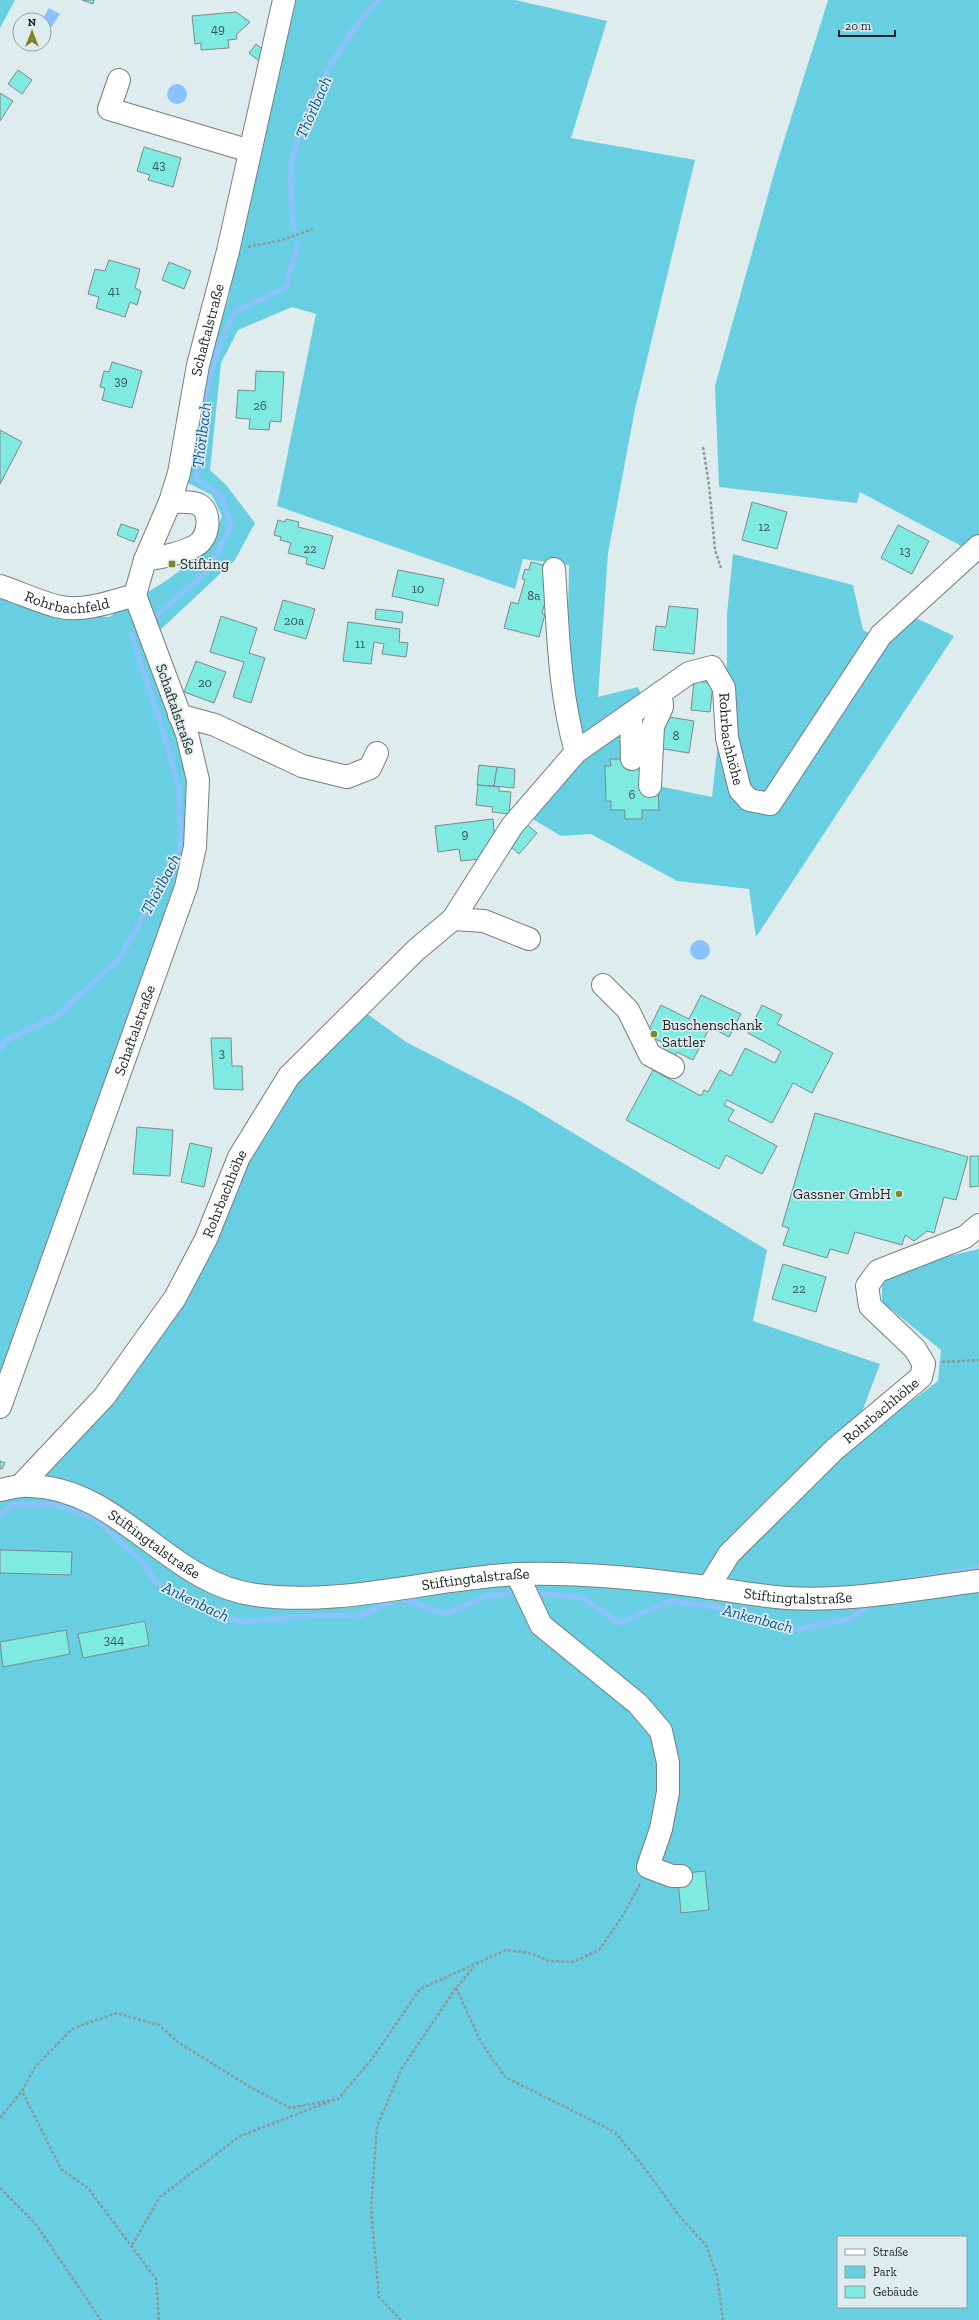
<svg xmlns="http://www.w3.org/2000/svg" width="979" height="2320" font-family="'Zilla Slab',serif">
  <rect width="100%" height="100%" fill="#dfecee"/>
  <g fill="#67cfe1" fill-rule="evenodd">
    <path d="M0 0H15L0 28Z"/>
    <path d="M278 0H515L607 21 571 138 695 160 635 409 608 553 598 697 638 687 650 716 641 759H611V766H605L606 801H611V810H625V819H642V810H659L658 786 712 797 727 663V614L733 554 853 585 863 630 886 641 914 617 954 636 756 937 749 889 677 881 591 834 561 836 531 818 550 792 587 758 567 666 569 565 523 559 515 589 277 506 316 314 292 307 238 330 221 363 210 470 227 486 255 523 235 560 159 631 189 770 191 824 170 901 0 1377V596L55 615 109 617 167 580 209 549 222 516 212 495 188 483 202 385 230 293 212 287Z"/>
    <path d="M828 0H979V564L965 548 860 492 857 503 719 487 715 386 776 166Z"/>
    <path d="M351 1002 406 1042 517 1099 767 1250 753 1321 880 1364 848 1449 938 1381 941 1350 882 1302V1280L936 1259 979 1249V2320H0V1497L21 1470 78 1413 168 1295 197 1236 233 1152ZM838 2237H966V2307H838Z"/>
  </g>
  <g fill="#8ac2fb">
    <path d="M49 8 60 14 45 37 44 20H42Z"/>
    <circle cx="177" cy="94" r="10"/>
    <circle cx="700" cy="950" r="10"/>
  </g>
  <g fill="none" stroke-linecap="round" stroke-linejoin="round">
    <g stroke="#8ac2fb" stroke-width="5.5">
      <path d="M294 230C293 213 288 182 291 166 299 116 342 35 379 0"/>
      <path d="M153 618 208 571 231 525 220 494 196 479 207 387 217 351 235 311 285 288 298 244"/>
      <path d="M0 1049 5 1041 57 1016 120 958 180 849 179 790 167 744 131 634"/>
      <path d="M0 1515 13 1504 56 1505 95 1519 146 1565 155 1582 239 1622 321 1615 360 1616 399 1598 445 1614 487 1596 509 1594"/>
      <path d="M908 1580 979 1568"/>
      <path d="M533 1593 583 1598 619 1623 671 1601 730 1609 793 1630 850 1619 870 1605"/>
    </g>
  </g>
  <g fill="#7feae2" stroke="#7d8988">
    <path d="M82 0H94L93 4Z"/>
    <path d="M236 12 250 22 236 35 237 39 228 40 229 48 201 50V43L195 44 192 16Z"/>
    <path d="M256 44 266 52 259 61 249 53Z"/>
    <path d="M18 70 32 80 22 94 8 84Z"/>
    <path d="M0 93 13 101 0 121Z"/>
    <path d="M144 147 181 158 173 187 148 180 150 175 137 171Z"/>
    <path d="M109 260 140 269 135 288 141 291 137 305 130 302 125 317 96 308 99 297 88 294 95 269 105 271Z"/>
    <path d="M169 262 191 271 184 289 162 280Z"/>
    <path d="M112 362 142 371 132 408 102 400 105 388 100 387 104 371 109 372Z"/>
    <path d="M256 371 284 372 281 422 270 421 269 430 249 429 250 419 236 418 238 390 255 391Z"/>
    <path d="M0 430 22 442 0 484Z"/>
    <path d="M752 502 787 512 777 549 742 540Z"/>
    <path d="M286 519 299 522 298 527 333 536 324 569 306 564 307 558 288 553 291 543 280 540 281 537 274 535 278 520 285 522Z"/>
    <path d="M121 524 139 530 134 542 117 535Z"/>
    <path d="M898 525 929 541 912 574 881 558Z"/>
    <path d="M531 562 551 567 549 588 542 613 545 614 539 637 504 628 511 602 518 604 525 580 522 579 525 569 529 570Z"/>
    <path d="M398 570 444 579 438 606 392 596Z"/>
    <path d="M283 600 315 609 306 639 274 630Z"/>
    <path d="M669 606 698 609 694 654 653 650 656 626 666 627Z"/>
    <path d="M376 609 403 612 402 623 375 619Z"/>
    <path d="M221 616 257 628 249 653 265 658 251 703 233 697 244 662 210 652Z"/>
    <path d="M348 622 400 629 399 642 408 643 406 657 382 654 384 644 374 642 371 664 343 661Z"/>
    <path d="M196 661 226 672 214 703 184 692Z"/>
    <path d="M694 681 713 683 710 712 691 710Z"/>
    <path d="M663 716 694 721 689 753 658 748Z"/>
    <path d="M610 759H641L658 786 659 810H642V819H625V810H611V801H606L605 766H611Z"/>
    <path d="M479 765 497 767 494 786 477 785Z"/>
    <path d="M497 767 515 769 514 788 494 786Z"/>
    <path d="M478 785 499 787V791L511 792 509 814 492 812 493 807 476 805Z"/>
    <path d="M493 819 495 841 488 842 490 858 461 861 459 849 438 852 435 826Z"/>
    <path d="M526 824 537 833 519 854 509 845Z"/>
    <path d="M701 995 741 1014 729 1037 710 1027 693 1060 677 1052 672 1061 659 1054 664 1043 646 1035 661 1005 689 1019Z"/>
    <path d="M762 1005 782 1015 777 1024 833 1053 812 1093 793 1083 772 1123 727 1100 724 1105 734 1110 728 1120 777 1146 762 1174 726 1155 719 1169 626 1120 653 1070 701 1096 704 1090 708 1092 720 1070 731 1076 745 1048 775 1063 781 1051 748 1033Z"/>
    <path d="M211 1038H231L232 1066H242L243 1090 214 1089Z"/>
    <path d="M815 1113 968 1157 956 1200 944 1197 934 1233 927 1231 914 1241 905 1235 902 1245 855 1232 848 1254 830 1249 827 1258 783 1245 789 1228 782 1226Z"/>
    <path d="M137 1127 173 1130 170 1176 133 1174Z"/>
    <path d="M190 1143 212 1148 204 1187 181 1182Z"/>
    <path d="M970 1156H979V1186L970 1187Z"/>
    <path d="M783 1264 826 1277 816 1312 772 1299Z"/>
    <path d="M0 1461 5 1463 2 1469 0 1468Z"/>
    <path d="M0 1550 72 1552 71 1575 0 1573Z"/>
    <path d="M145 1621 149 1645 83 1658 78 1634Z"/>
    <path d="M66 1630 70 1654 3 1667 0 1642Z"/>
    <path d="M705 1871 709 1910 681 1913 678 1879 686 1873Z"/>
  </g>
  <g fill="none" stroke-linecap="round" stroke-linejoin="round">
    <defs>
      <g id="minor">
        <path d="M119 80 109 109 250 151"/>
        <path d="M145 560C162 557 180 554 195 546 209 539 213 512 198 504 191 501 178 502 170 502"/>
        <path d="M554 569C558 631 559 692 576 752"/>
        <path id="s1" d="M0 586C18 592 37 601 56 606 82 613 111 602 135 595"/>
        <path d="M631 714 632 759"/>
        <path d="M179 715 215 725 302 766 347 777 370 768 377 753"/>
        <path d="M650 786 653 726 662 707 661 694"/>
        <path d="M453 919 484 921 529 939"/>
        <path d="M603 985 628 1010 650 1055 673 1067"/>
        <path id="s2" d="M0 1407 186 887 195 847 198 780 187 734 135 595 145 560 170 502 179 473 198 365 228 251 284 0"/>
        <path id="s3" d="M20 1486 104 1397 175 1298 206 1239 239 1157 289 1076 416 950 453 919 512 826 576 752 689 673 712 667 724 688 727 738 740 790 749 800 770 804 881 635 979 546"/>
        <path id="s4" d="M0 1490C10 1488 20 1485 30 1486 120 1488 169 1584 256 1595 343 1607 431 1578 519 1574 581 1572 644 1579 706 1587 733 1591 759 1596 787 1598 851 1602 915 1589 979 1581"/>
        <path d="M517 1574 541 1625 638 1704 661 1731 668 1763V1792L661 1829 648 1867 672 1876H681"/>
        <path id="s5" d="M708 1588 729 1554 835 1449 921 1377 924 1364 915 1349 870 1306 867 1286 878 1271 965 1237 979 1225"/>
      </g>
    </defs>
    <use href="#minor" stroke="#737f81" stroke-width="24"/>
    <g stroke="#8e9799" stroke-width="2.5" stroke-dasharray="3 2" stroke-linecap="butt">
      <path d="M248 247 282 240 313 229"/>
      <path d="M703 447 709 485 715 550 721 568"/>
      <path d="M942 1362 979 1360"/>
      <path d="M456 1988 481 2042 505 2077 615 2132 646 2170 680 2217 706 2245 717 2276 723 2320"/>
      <path d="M0 2118 22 2091"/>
      <path d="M0 2188 35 2223 101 2320"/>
      <path d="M132 2245 160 2197 240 2136 331 2101"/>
      <path d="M159 2320 156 2279 88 2188 61 2169 22 2091 35 2067 72 2029 116 2013 159 2025 179 2043 252 2088 290 2108 338 2099 372 2059 420 1989 506 1950 530 1953 549 1961 573 1962 599 1950 622 1917 640 1884"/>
      <path d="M401 2320 379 2297 371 2210 377 2126 402 2068 456 1988 474 1967"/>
    </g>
    <use href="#minor" stroke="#fff" stroke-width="22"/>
  </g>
  <g fill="#84832c" stroke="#dfecee" stroke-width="1.5">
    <rect x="168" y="560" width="8" height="8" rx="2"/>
    <circle cx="654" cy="1034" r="4"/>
    <circle cx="899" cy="1194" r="4"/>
  </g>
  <g text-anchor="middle" stroke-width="3.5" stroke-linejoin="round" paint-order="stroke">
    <g font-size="13" fill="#365554">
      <text x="218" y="33">49</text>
      <text x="159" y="169">43</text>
      <text x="114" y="295">41</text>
      <text x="121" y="385">39</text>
      <text x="260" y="410">26</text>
      <text x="764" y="531">12</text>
      <text x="310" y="553">22</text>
      <text x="905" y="555">13</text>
      <text x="418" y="593">10</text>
      <text x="534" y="600">8a</text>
      <text x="294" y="625">20a</text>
      <text x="360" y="648">11</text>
      <text x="205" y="687">20</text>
      <text x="676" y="740">8</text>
      <text x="632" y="799">6</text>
      <text x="465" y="838">9</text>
      <text x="222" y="1057">3</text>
      <text x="799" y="1293">22</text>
      <text x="114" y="1644">344</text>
    </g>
    <g font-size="15" fill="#1e2324" stroke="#dfecee">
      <text dy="5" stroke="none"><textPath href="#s2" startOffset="1132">Schaftalstraße</textPath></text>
      <text dy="5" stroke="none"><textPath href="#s1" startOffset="70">Rohrbachfeld</textPath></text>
      <text transform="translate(176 709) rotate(71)" y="5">Schaftalstraße</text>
      <text dy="5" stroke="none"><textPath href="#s3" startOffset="1167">Rohrbachhöhe</textPath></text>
      <text dy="5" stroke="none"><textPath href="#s2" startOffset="400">Schaftalstraße</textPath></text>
      <text dy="5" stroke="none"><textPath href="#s3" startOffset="360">Rohrbachhöhe</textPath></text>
      <text dy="5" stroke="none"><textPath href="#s5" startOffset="249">Rohrbachhöhe</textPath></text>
      <text dy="5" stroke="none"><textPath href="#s4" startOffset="170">Stiftingtalstraße</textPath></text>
      <text dy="5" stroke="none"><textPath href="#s4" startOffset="506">Stiftingtalstraße</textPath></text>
      <text dy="5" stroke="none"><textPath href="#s4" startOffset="830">Stiftingtalstraße</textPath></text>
    </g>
    <g font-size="15" fill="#1e2324" stroke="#dfecee" text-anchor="start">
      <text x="180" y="569">Stifting</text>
      <text x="662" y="1030">Buschenschank<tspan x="662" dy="17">Sattler</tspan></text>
      <text x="891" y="1199" text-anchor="end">Gassner GmbH</text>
    </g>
    <g font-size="16" font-style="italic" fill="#00589b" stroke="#dfecee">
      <text transform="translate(313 107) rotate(-66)" y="6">Thörlbach</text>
      <text transform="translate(201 435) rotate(-83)" y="6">Thörlbach</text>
      <text transform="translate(160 884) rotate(-62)" y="6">Thörlbach</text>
      <text transform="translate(196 1601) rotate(26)" y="6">Ankenbach</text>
      <text transform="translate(758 1618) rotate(15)" y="6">Ankenbach</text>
    </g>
  </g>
  <rect x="837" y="2236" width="130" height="72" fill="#dfecee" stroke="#929c9d"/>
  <rect x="845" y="2249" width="20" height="6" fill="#ffffff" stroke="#929c9d"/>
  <text x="873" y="2256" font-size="12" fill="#1e2324">Straße</text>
  <rect x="845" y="2266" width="20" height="12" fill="#67cfe1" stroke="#929c9d"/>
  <text x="873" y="2276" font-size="12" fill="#1e2324">Park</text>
  <rect x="845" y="2286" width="20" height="12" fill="#7feae2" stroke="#929c9d"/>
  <text x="873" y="2296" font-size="12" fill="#1e2324">Gebäude</text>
  <g transform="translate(32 32)"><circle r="19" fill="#dfecee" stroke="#929c9d"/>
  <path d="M0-3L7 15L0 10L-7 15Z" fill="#84832c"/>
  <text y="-6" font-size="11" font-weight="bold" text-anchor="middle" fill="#1e2324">N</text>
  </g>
  <path d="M839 30v6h56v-6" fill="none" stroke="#1e2324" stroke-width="2"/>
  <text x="845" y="30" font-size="12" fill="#1e2324" stroke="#dfecee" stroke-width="3" paint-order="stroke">20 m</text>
</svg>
